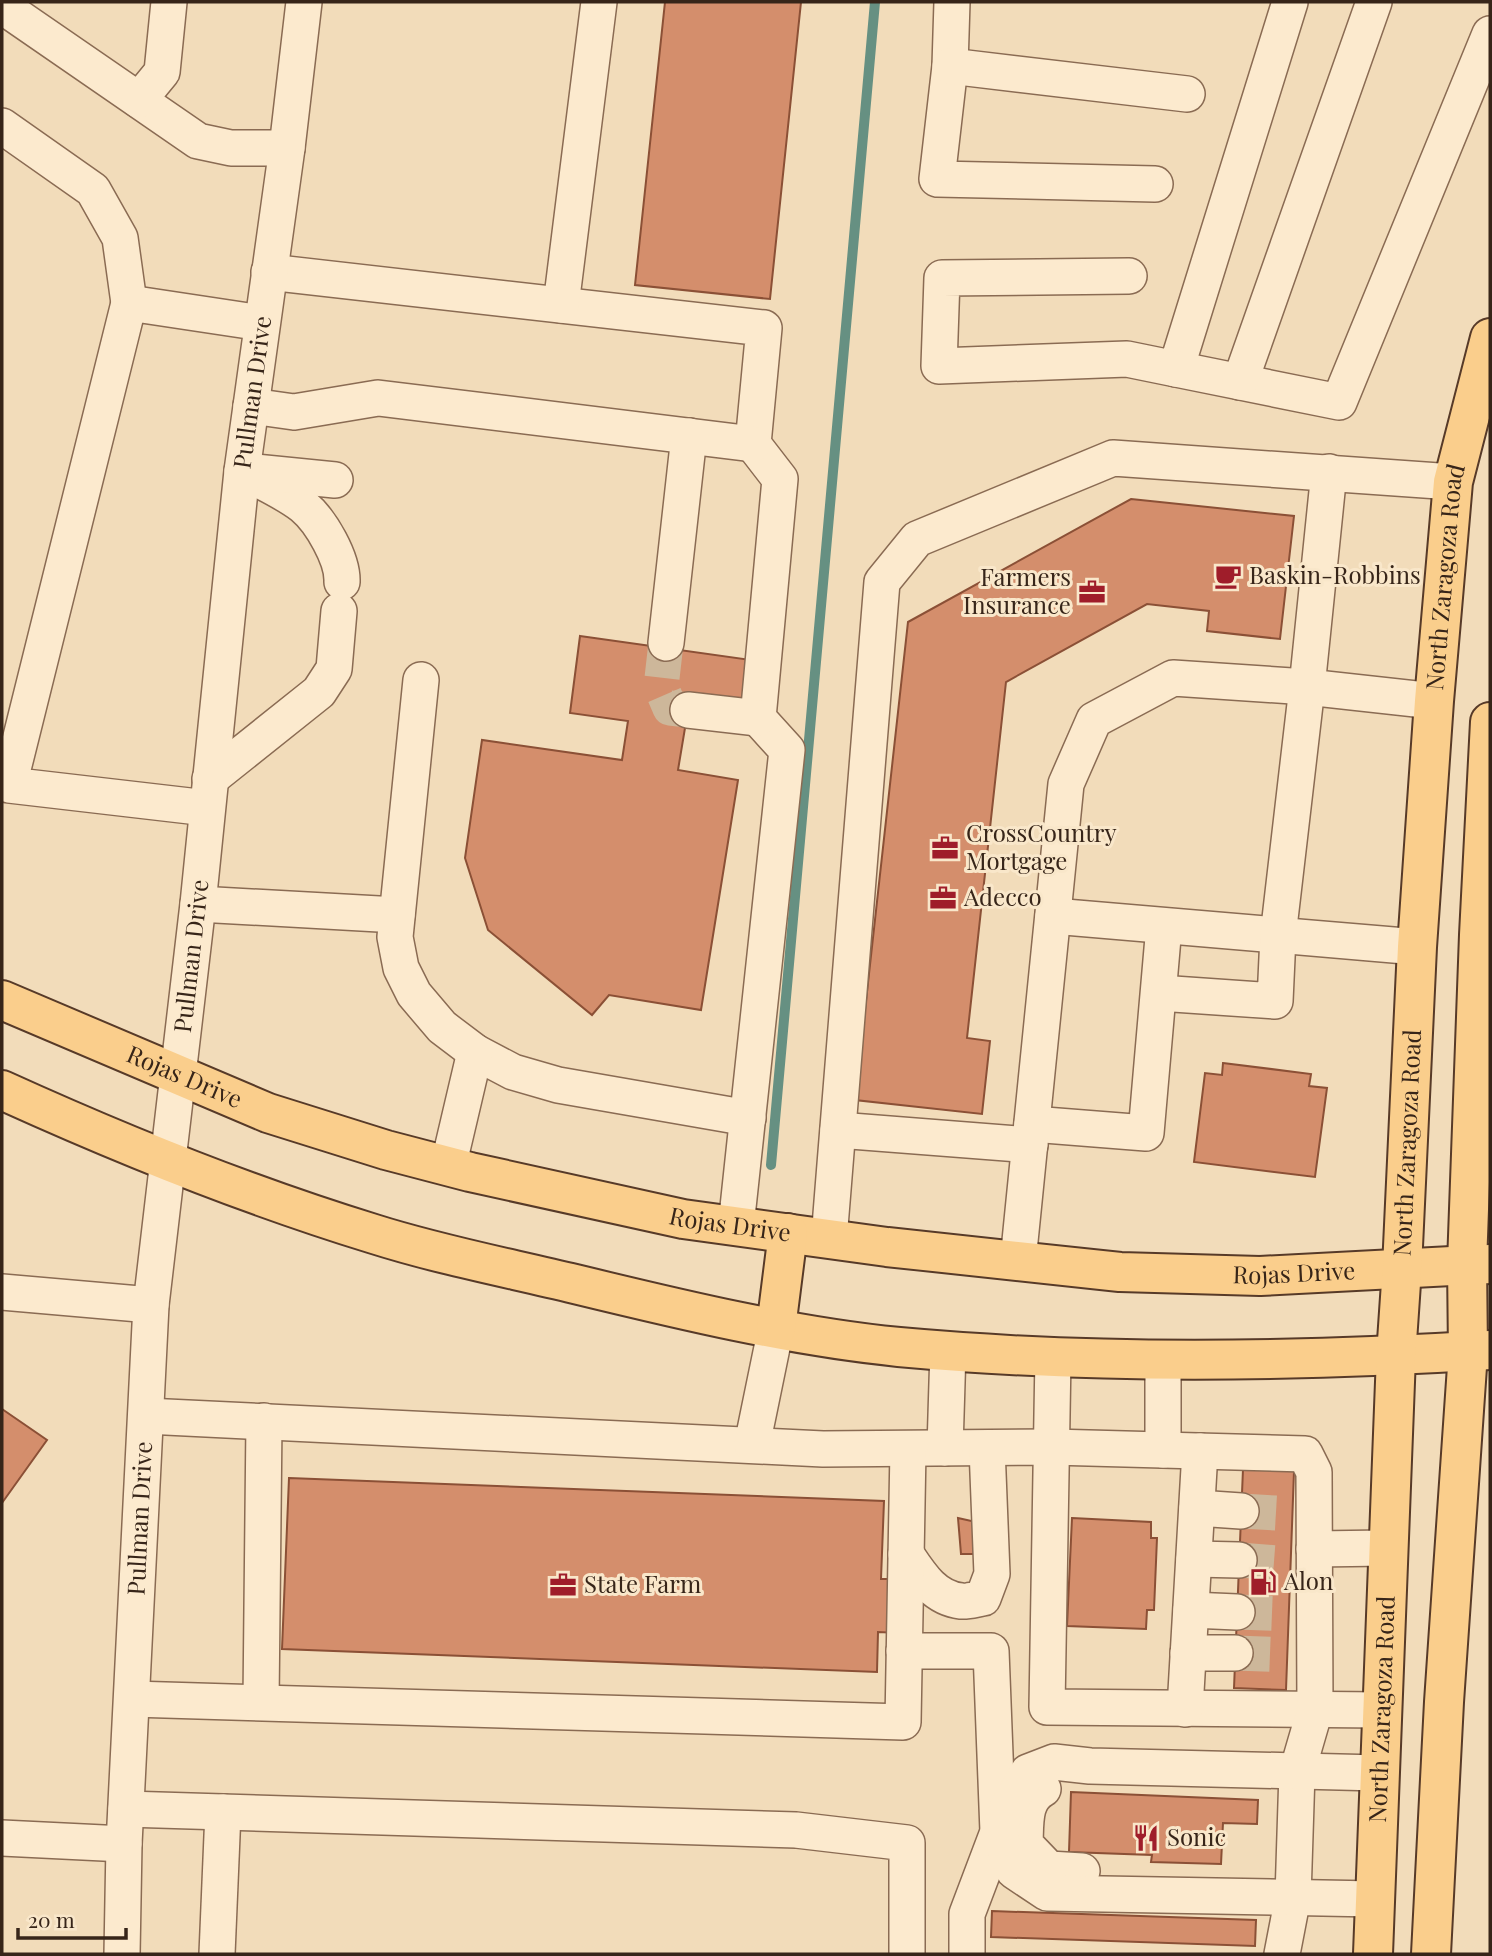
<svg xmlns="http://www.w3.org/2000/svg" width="1492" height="1956" font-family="'Playfair Display',serif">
  <rect width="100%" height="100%" fill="#f2dcba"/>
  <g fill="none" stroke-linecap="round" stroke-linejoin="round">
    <path stroke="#669082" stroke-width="10" d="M771 1165 875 2"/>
  </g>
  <g fill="#d48e6c" stroke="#8b5036" stroke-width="2">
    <path d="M665 2H801L770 299 635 285Z"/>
    <path d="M1131 499 1294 516 1280 639 1207 631 1209 611 1147 604 1006 682 967 1038 990 1041 982 1114 855 1100 908 622Z"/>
    <path d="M580 636 751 660 745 703 688 710 678 770 738 780 701 1010 609 995 592 1015 488 930 465 858 482 740 622 760 628 721 570 713Z"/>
    <path d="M1223 1063 1311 1074 1309 1086 1327 1088 1315 1177 1194 1162 1205 1073 1222 1075Z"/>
    <path d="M2 1409 47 1440 2 1503Z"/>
    <path d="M1243 1469 1294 1471 1286 1690 1234 1688Z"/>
    <path d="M289 1478 884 1501 881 1579H898L899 1633 878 1632 877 1672 282 1649Z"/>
    <path d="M958 1518 976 1522V1554H961Z"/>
    <path d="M1072 1518 1151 1522V1538H1157L1154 1610H1147L1146 1629 1067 1626Z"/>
    <path d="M1071 1792 1258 1800 1257 1824 1223 1823 1221 1864 1151 1862 1152 1855 1069 1852Z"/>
    <path d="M992 1911 1256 1920 1255 1946 991 1937Z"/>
  </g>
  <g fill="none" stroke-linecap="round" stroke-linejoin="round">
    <g stroke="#cdb79a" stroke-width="35" stroke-dasharray="35 18" stroke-linecap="butt">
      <path d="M666 643 661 687 670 708 688 710"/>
      <path d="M1241 1511 1292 1514"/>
      <path d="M1239 1560 1291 1564"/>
      <path d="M1237 1612 1288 1614"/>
      <path d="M1235 1653 1287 1655"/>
    </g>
    <defs>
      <g id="minor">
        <path d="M952 2 950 66 937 179 1155 184"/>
        <path d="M2 6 198 141 231 148H287"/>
        <path d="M950 66 1187 94"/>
        <path d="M139 100 162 72 169 2"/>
        <path d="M2 126 93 190 120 238 129 303"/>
        <path d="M269 272 764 328 753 444 780 479 758 718 787 750 736 1226"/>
        <path d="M1129 276 942 278 939 366 1127 359 1176 369 1290 2"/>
        <path d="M561 305 599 2"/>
        <path d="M1176 369 1339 402 1490 34"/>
        <path d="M1240 382 1374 2"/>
        <path d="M251 406 294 412 378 398 753 444"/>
        <path d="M242 471C260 481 287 493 303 506 321 521 343 559 342 582"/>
        <path d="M255 472 335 480"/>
        <path d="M666 643 689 436"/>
        <path d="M421 680 395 937 401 968 414 994 442 1027 475 1052 513 1072 558 1085 748 1118"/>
        <path d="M688 710 758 718"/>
        <path d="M210 779 319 692 334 669 339 611"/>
        <path d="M207 808 9 785 129 303 262 323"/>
        <path d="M198 904 397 915"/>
        <path d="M1053 916 1417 947"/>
        <path d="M1159 993 1275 1001 1278 936 1307 687 1329 472"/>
        <path d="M1032 1124 1146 1133 1164 926"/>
        <path d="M838 1130 1030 1145"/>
        <path d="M448 1167 475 1052"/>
        <path d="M829 1239 882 582 917 539 1113 458 1453 482"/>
        <path d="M1018 1261 1066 784 1094 720 1173 678 1307 687 1434 701"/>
        <path d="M2 1292 151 1305"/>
        <path d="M1053 1356 1047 1707 1381 1710"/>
        <path d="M146 1416 823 1449 1052 1447 1305 1454 1314 1472 1315 1710 1297 1772 1293 1897 1282 1954"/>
        <path d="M752 1445 776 1328"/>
        <path d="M945 1448 948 1350"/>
        <path d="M1163 1450V1360"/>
        <path d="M1197 1508 1241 1511"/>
        <path d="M1314 1549 1387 1548"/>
        <path d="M906 1554C920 1575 934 1598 961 1601 967 1602 976 1599 983 1598L992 1574 987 1448"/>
        <path d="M1194 1559 1239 1560"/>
        <path d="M1191 1610 1237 1612"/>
        <path d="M904 1651H991L998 1832 967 1914V1954"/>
        <path d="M1188 1653H1235"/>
        <path d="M132 1699 903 1722 908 1449"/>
        <path d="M261 1702 264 1421"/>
        <path d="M1185 1709 1200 1451"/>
        <path d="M1043 1789C1023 1800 1026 1824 1025 1844L1049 1869 1082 1871"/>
        <path d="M126 1809 796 1830 907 1843V1954"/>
        <path d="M2 1838 124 1844"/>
        <path d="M1375 1899 1047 1893 1014 1871 998 1832 1008 1806 1028 1772 1054 1762 1090 1766 1379 1773"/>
        <path id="s1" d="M122 1954 124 1844 151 1305 198 904 242 471 287 148 304 2"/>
        <path d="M217 1954 223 1812"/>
      </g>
      <g id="major">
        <path id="s2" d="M2 1000 268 1113 386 1150 470 1172 683 1219 887 1247 1120 1272 1260 1276 1490 1264"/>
        <path d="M2 1090C123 1145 247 1195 374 1234 440 1255 509 1268 575 1284 682 1310 790 1336 899 1347 1096 1365 1293 1362 1490 1350"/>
        <path d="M776 1328 788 1233"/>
        <path id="s3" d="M1373 1954 1396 1356 1402 1268 1417 947 1434 701 1453 482 1490 338"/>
        <path d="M1431 1954 1444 1702 1468 1352 1467 1264 1479 935 1490 722"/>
      </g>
    </defs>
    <use href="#minor" stroke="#8a6b53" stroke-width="38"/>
    <use href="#major" stroke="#573a28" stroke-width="42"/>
    <use href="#minor" stroke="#fceace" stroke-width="35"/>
    <use href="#major" stroke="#face8c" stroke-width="38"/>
  </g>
  <defs>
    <symbol id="cafe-bare" viewBox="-9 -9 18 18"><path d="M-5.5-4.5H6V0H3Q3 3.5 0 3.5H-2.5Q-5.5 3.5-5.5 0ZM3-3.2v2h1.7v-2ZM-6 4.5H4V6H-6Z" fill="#9f1d2a" stroke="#f9e7ca" stroke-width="2.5" paint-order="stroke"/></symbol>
    <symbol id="office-bare" viewBox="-9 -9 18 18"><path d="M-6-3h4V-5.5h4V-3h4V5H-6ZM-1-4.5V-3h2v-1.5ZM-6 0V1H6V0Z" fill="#9f1d2a" stroke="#f9e7ca" stroke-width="2.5" paint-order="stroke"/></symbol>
    <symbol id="fuel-bare" viewBox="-9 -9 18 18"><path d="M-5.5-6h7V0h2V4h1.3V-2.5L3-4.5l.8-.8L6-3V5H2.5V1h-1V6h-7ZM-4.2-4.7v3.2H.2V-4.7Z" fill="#9f1d2a" stroke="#f9e7ca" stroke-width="2.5" paint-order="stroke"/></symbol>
    <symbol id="restaurant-bare" viewBox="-9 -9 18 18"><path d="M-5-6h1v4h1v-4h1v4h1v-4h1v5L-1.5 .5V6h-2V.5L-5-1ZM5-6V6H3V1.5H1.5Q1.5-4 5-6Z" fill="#9f1d2a" stroke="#f9e7ca" stroke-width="2.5" paint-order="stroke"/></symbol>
  </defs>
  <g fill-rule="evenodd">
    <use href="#cafe-bare" x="1209" y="557" width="38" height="38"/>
    <use href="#office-bare" x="1073" y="573" width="38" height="38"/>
    <use href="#office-bare" x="926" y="829" width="38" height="38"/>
    <use href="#office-bare" x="924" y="879" width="38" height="38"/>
    <use href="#fuel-bare" x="1244" y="1563" width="38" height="38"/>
    <use href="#office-bare" x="544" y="1566" width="38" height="38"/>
    <use href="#restaurant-bare" x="1127" y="1819" width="38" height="38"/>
  </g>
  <g text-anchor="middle" stroke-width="6" stroke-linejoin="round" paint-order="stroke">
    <g font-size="24" fill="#372519" stroke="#f9e7ca">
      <text dy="8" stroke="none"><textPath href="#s1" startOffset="1568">Pullman Drive</textPath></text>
      <text dy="8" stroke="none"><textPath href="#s3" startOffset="1379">North Zaragoza Road</textPath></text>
      <text dy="8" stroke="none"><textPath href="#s1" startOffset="1001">Pullman Drive</textPath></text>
      <text dy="8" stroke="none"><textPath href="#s2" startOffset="198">Rojas Drive</textPath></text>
      <text dy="8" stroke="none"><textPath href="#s3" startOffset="812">North Zaragoza Road</textPath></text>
      <text dy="8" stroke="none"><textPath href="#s2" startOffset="765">Rojas Drive</textPath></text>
      <text dy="8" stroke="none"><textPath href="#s2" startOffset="1332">Rojas Drive</textPath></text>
      <text dy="8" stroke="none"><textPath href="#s1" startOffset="436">Pullman Drive</textPath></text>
      <text dy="8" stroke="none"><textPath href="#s3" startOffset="245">North Zaragoza Road</textPath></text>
    </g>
    <g font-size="24" fill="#372519" stroke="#f9e7ca" text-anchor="start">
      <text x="1249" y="584">Baskin-Robbins</text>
      <text x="1071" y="586" text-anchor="end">Farmers<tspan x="1071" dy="28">Insurance</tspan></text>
      <text x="966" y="842">CrossCountry<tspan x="966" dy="28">Mortgage</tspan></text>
      <text x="964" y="906">Adecco</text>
      <text x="1284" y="1590">Alon</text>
      <text x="584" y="1593">State Farm</text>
      <text x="1167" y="1846">Sonic</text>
    </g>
  </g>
  <rect width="1492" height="1956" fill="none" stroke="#372519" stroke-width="7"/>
  <path d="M18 1928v10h108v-10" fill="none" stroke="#372519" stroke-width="3.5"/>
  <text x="28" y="1928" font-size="21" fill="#372519" stroke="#f9e7ca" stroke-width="5" paint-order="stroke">20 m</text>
</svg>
